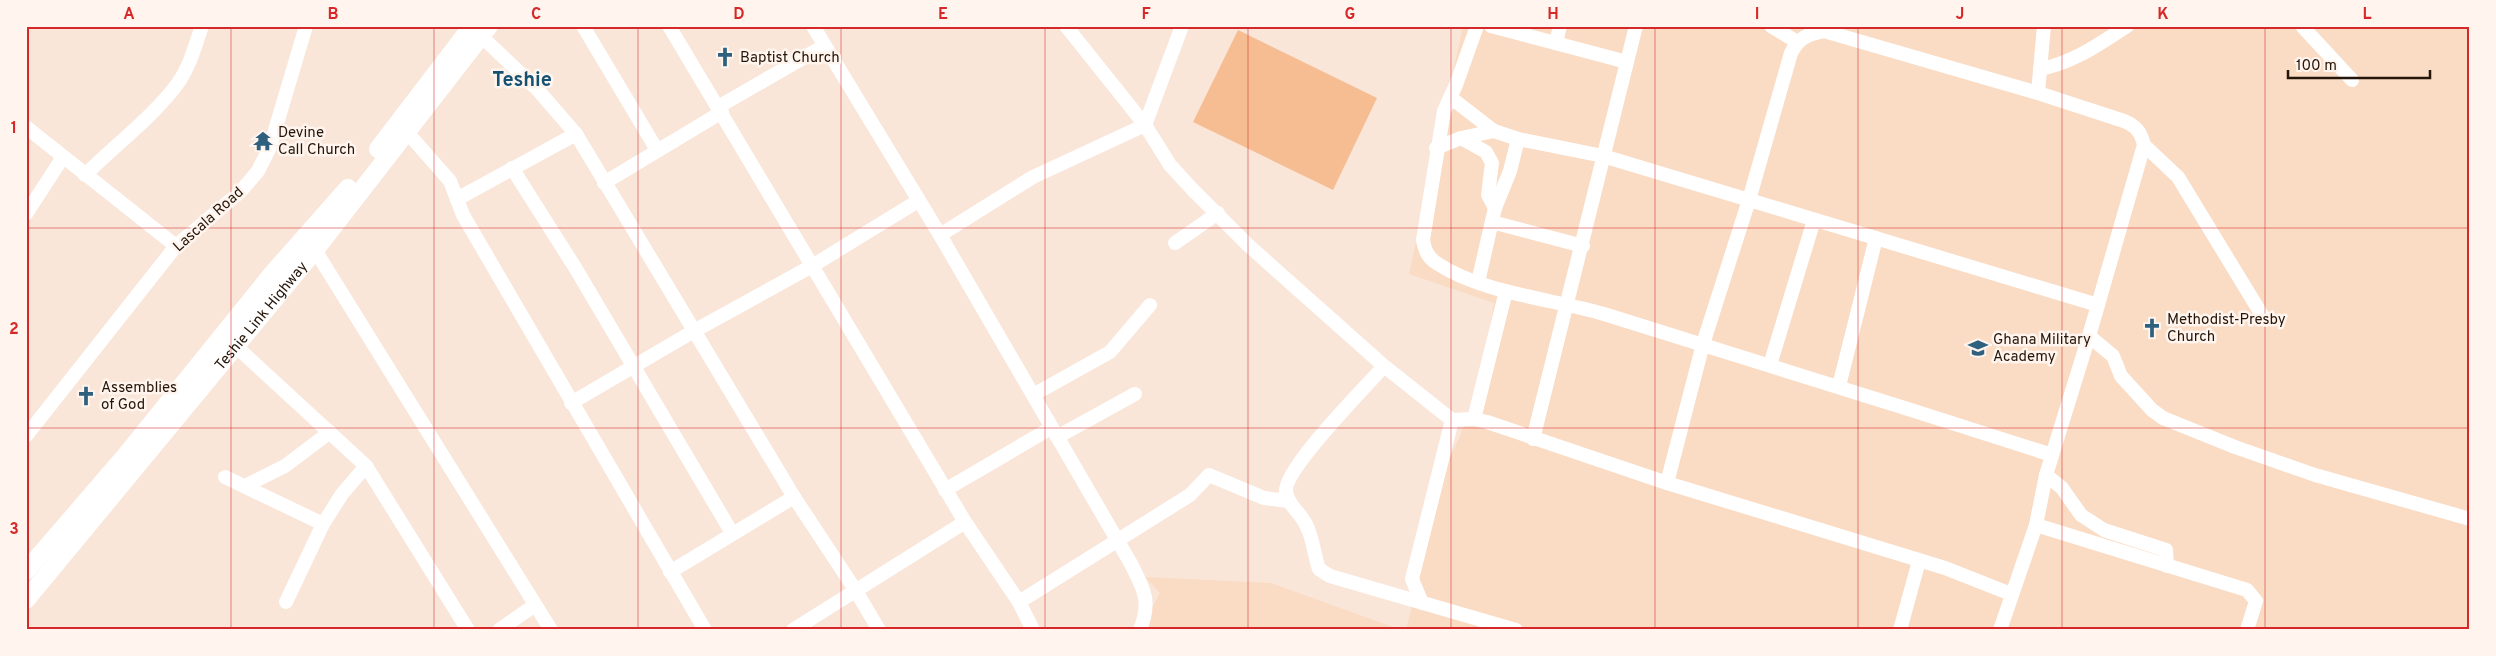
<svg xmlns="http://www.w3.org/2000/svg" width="2496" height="656" font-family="Overpass,sans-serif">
  <rect width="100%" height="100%" fill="#f9e6d9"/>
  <g fill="#fadbc4">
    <path d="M1463 26H2470V630H1406L1448 462 1479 394 1494 303 1409 274Z"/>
    <path d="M1145 577 1271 583 1401 630H1140L1160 593Z"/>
  </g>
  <path fill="#f7bd92" d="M1238 30 1377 98 1333 190 1193 122Z"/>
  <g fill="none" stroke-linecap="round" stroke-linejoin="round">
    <g stroke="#fff" stroke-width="14">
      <path d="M583 26 657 150"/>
      <path d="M669 26 965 522 1019 602 1033 630"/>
      <path d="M813 26 940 235 1130 562C1143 588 1152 600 1140 630"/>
      <path d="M1066 26 1145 125 1170 165 1192 189 1248 245 1384 366 1452 420 1474 419 1487 422 1667 483 1945 568 2011 594"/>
      <path d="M1477 26 1456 85 1444 111 1423 240C1425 251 1428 258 1438 264 1482 293 1553 299 1604 314 1754 360 1903 407 2052 455"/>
      <path d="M1491 26 1627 62"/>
      <path d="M1771 26 1797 42"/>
      <path d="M2302 26 2352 80"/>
      <path d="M481 36 537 89 576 134 794 497 856 591 879 630"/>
      <path d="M1556 43 1560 26"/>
      <path d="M2040 69C2073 63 2099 44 2127 26"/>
      <path d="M2038 93 2044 26"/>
      <path d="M1450 97 1494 131"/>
      <path d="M718 107 824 46"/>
      <path d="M26 127 176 246"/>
      <path d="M406 131 450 181 463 215 705 630"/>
      <path d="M1461 138 1486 152 1492 163 1488 195 1495 208"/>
      <path d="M2144 145 2178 177 2265 320"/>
      <path d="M1436 148 1461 138 1494 131 1518 139 1603 156 2098 305"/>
      <path d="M512 168 576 269 732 533"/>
      <path d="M85 175C114 146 155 115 178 83 190 66 195 46 202 26"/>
      <path d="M604 183 722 112"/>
      <path d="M457 199 576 134"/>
      <path d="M26 214 63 157"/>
      <path d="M1492 222 1583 246"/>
      <path d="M940 235 1033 177 1145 125 1182 26"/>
      <path d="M310 242 551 630"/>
      <path d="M1175 243 1218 213"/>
      <path d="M1478 282 1495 208 1510 171 1518 139"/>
      <path d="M2089 336 2113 356 2121 376 2152 410 2163 418 2235 447 2315 475 2470 519"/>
      <path d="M229 340 366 466 468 630"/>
      <path d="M1770 365 1814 220"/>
      <path d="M1384 366C1366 387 1283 469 1286 492 1288 504 1296 509 1302 518 1313 533 1313 552 1319 569L1330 576 1516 630"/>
      <path d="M1839 386 1876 238"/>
      <path d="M1033 395 1110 352 1150 305"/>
      <path d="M571 403 694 331 812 266 918 201"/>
      <path d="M1474 419 1506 291"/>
      <path d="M26 436 176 246 240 192 258 171 270 147 306 26"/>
      <path d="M1057 437 1135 394"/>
      <path d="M1533 439 1636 26"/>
      <path d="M2046 475 2062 488 2081 515 2104 530 2166 550 2167 566"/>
      <path d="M225 477 323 524"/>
      <path d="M1667 483 1703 344 1749 200 1791 53C1799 38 1807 34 1824 31L2038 93 2124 121C2136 126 2141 132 2144 145L2089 336 2046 475 2036 525 2000 630"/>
      <path d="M245 486 285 466 330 432"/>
      <path d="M945 490 1051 428"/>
      <path d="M2036 525 2247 590 2256 601 2247 630"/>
      <path d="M670 572 794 497"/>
      <path d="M286 602 323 524 342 494 366 466"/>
      <path d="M1019 602 1190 495 1209 475 1264 498 1288 501"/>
      <path d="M1422 603 1412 579 1452 420"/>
      <path d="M499 630 535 605"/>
      <path d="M793 630 965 522"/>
      <path d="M1900 630 1919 561"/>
    </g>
    <g stroke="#fff" stroke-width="18">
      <path d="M378 149 472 26"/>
      <path d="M26 571 126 455 272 274 348 188"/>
      <path id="s1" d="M26 600 316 249 489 26"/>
    </g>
  </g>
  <path fill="none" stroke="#d62828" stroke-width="1" stroke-opacity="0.55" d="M231 26V630M434 26V630M638 26V630M841 26V630M1045 26V630M1248 26V630M1451 26V630M1655 26V630M1858 26V630M2062 26V630M2265 26V630M26 228H2470M26 428H2470"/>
  <defs>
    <symbol id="church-bare" viewBox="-9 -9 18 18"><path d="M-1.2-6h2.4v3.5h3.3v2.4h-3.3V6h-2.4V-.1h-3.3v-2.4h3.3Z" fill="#2f617e" stroke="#fff5ee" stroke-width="2.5" paint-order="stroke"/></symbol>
    <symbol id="temple-bare" viewBox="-9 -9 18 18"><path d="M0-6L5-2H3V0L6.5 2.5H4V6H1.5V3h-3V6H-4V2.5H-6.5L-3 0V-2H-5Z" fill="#2f617e" stroke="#fff5ee" stroke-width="2.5" paint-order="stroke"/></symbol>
    <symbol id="school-bare" viewBox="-9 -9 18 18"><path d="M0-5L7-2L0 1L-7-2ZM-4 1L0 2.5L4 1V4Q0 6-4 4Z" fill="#2f617e" stroke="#fff5ee" stroke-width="2.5" paint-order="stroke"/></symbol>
  </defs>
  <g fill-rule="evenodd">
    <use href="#church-bare" x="711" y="43" width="28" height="28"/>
    <use href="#temple-bare" x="249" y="127" width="28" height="28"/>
    <use href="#church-bare" x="2138" y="314" width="28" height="28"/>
    <use href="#school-bare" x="1964" y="334" width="28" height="28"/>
    <use href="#church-bare" x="72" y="382" width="28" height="28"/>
  </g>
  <g text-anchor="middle" stroke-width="5" stroke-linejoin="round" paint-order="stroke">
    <g font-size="15" fill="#261609" stroke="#fff5ee" text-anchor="start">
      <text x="740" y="62">Baptist Church</text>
      <text x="278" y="137">Devine<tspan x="278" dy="17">Call Church</tspan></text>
      <text x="2167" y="324">Methodist-Presby<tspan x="2167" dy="17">Church</tspan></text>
      <text x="1993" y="344">Ghana Military<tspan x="1993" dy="17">Academy</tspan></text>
      <text x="101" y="392">Assemblies<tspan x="101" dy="17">of God</tspan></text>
    </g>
    <g font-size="15" fill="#261609" stroke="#fff5ee">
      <text transform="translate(208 219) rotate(-42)" y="5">Lascala Road</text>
      <text dy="5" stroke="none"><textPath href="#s1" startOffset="369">Teshie Link Highway</textPath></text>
    </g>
    <g font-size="20" font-weight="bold" fill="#155172" stroke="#fff5ee">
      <text x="522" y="86">Teshie</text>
    </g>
  </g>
  <rect width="2496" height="656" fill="none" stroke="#fff5ee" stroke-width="55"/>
  <path d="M2288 70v8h142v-8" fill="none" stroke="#261609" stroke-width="2.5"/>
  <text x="2296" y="70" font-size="15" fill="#261609" stroke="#fff5ee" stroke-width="4" paint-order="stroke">100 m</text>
  <rect x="28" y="28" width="2440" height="600" fill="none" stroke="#d62828" stroke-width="2"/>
  <g font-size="16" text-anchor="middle" font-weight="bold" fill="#d62828">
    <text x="129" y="19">A</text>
    <text x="333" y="19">B</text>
    <text x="536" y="19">C</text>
    <text x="739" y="19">D</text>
    <text x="943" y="19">E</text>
    <text x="1146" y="19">F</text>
    <text x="1350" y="19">G</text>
    <text x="1553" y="19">H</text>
    <text x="1757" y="19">I</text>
    <text x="1960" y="19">J</text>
    <text x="2163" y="19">K</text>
    <text x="2367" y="19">L</text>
    <text x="14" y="133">1</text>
    <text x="14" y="334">2</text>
    <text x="14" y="534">3</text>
  </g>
</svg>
